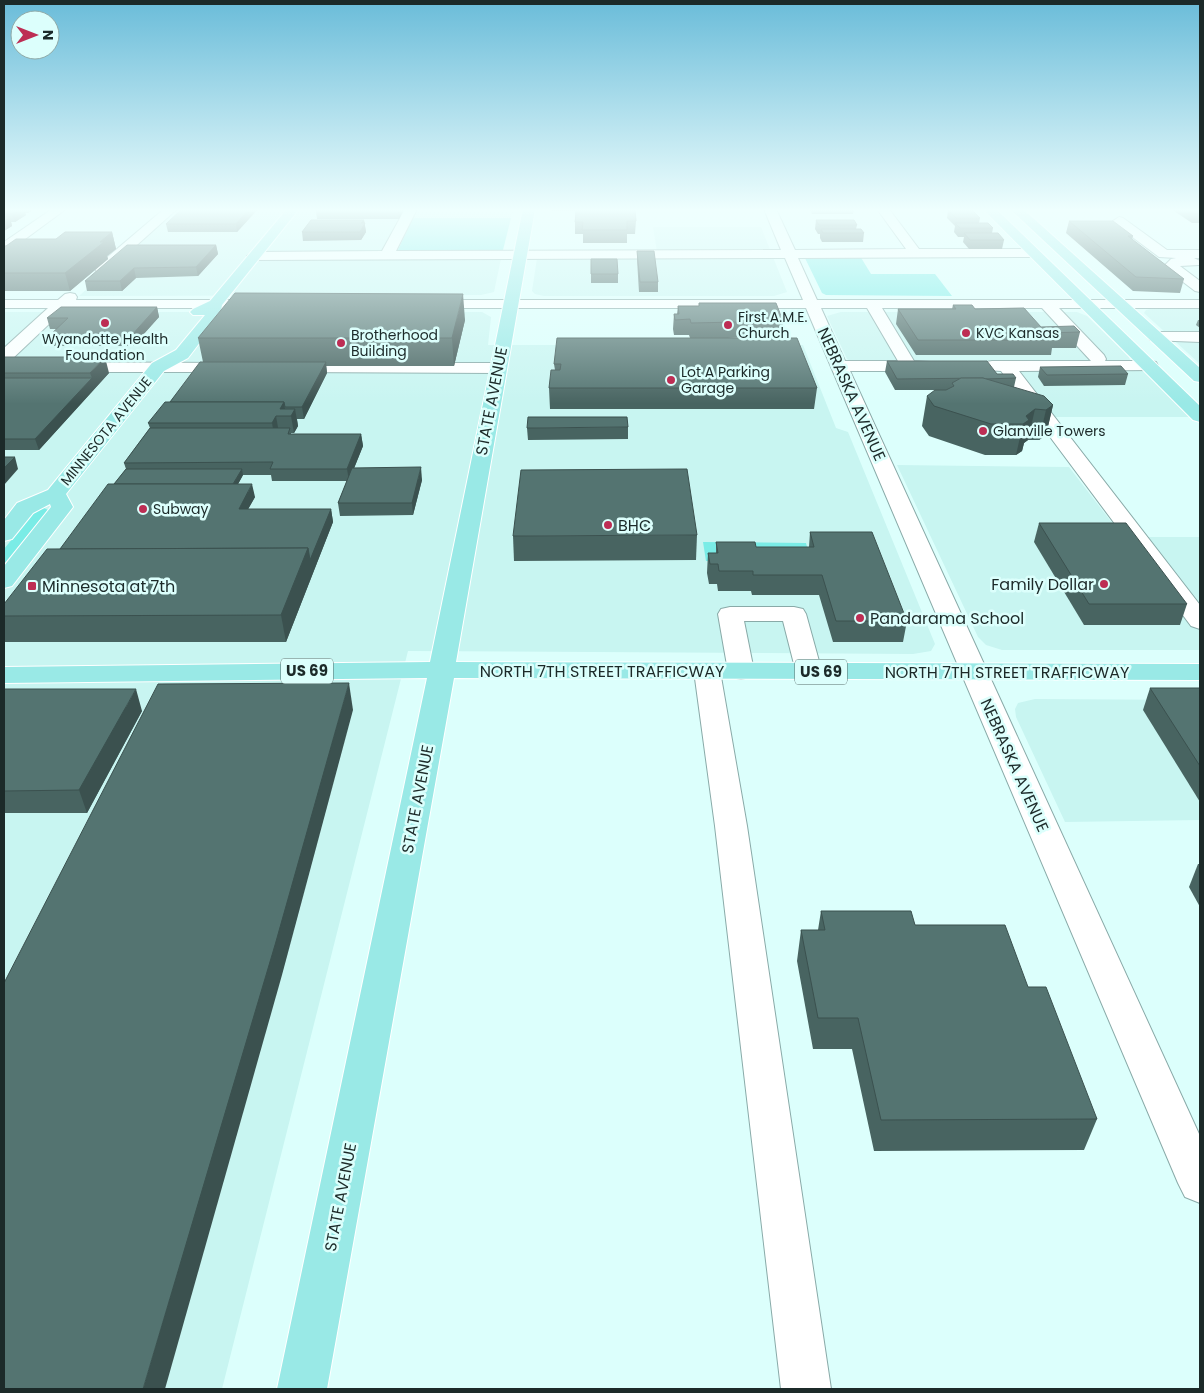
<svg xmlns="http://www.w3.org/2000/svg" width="1204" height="1393" font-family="Poppins,sans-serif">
  <rect width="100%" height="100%" fill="#dcfffc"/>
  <g fill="#c8f5f1">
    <path d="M176 209H404L381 253 502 254 494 292 481 295 79 296Z"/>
    <path d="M417 209H513L511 218H413Z"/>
    <path d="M653 227H761L787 292 774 296H544L535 294 532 291 538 252H657Z"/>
    <path d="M1200 308V364L1144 313 1146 310 1151 309Z"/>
    <path d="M4 312H482L491 317 488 345H803L836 428 848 432 935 644 931 651 913 654 408 651 222 1389H4Z"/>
    <path d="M841 312H1077L1087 316 1129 357 1130 360 1127 362H852L847 359 827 316Z"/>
    <path d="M1000 369H1142L1190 417H1035Z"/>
    <path d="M897 465 1069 467 1123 537H1200V650H1002L986 645 978 637Z"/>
    <path d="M1035 699 1200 700V820L1065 822 1016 717 1015 709 1018 703Z"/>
  </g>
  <g fill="#7aece6">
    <path d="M413 218H511L502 254H396Z"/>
    <path d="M804 256H860L871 274H935L952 296 826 295 822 293Z"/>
    <path d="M44 508 48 510 4 564V549L36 510Z"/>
    <path d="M703 542 806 543 812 566 706 561Z"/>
  </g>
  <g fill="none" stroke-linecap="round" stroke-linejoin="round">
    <defs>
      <g id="minor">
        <path d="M52 209H66L9 251 4 252V242Z"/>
        <path d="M164 209H177L107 272H97L95 269 97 266Z"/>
        <path d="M405 209H417L396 251 781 250 764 209H776L795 250 906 249 877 209H889L919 249H1034L1041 253 1034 257 798 258 817 300H1200V308H1059L1104 355 1106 359 1105 361H1150L1156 362 1158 366 1156 370 1019 371 1200 605V629L1191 626 1001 371 986 370 984 366 986 362 992 361H1091L1042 308H882L914 361 930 362 932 366 930 370 924 371H850L1200 1136V1203L1185 1197 1178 1183 806 308H428L423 307 421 304 423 301 428 300H803L785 258 254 260 247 256 254 252 382 251ZM821 308H867L898 361H845Z"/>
        <path d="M1119 217 1123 218 1167 250H1200V258H1194L1200 261 1199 265 1180 266 1200 281V292L1195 291 1166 269 1164 266 1171 259 1176 258 1159 257 1115 224 1113 221Z"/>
        <path d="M70 293 75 294 77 297 76 300H265L270 301 272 304 270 307 265 308H66L10 361 4 362 232 363 238 364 241 368 238 372H4V348L48 308H4V300H58L65 294Z"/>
        <path d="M1156 332H1200V342L1150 340 1148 337 1150 334Z"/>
        <path d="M290 363H498L504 364 507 368 504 372 498 373 284 372 281 368 284 364Z"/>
        <path d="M730 607H794L803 609 806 614 822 672 818 678 809 680 800 678 796 672 783 621H744L754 671 750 677 741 679 732 677 728 671 718 614 721 609Z"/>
        <path d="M707 663 716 665 720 671 747 826 831 1389H781L715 826 694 671 698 665Z"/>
      </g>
      <g id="major">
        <path d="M287 209H299L222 305 220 316 188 358 164 371 66 494 73 507 12 586 4 588V566L51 507 50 504 33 513 12 539 4 541V520L17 503 48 490 152 363 176 350 205 315H193L190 312 193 309 210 301Z"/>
        <path d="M523 209H535L456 662 1200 664V680L454 678 327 1389H277L427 678 4 683V667L430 662Z"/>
        <path d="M983 209H996L1200 406V422L1193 420Z"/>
        <path d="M1010 209H1023L1200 368V382L1194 381Z"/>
      </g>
    </defs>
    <use href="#minor" stroke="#89aaa8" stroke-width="2"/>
    <use href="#major" stroke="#fff" stroke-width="2"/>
    <use href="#minor" fill="#fff" fill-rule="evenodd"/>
    <use href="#major" fill="#99e9e6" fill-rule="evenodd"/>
  </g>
  <g fill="#486461">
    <path d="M4 209H34L28 213H25L26 215 15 222H11L12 226 4 231Z"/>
    <path d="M258 209 237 232H168L166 224Z"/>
    <path d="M404 209 399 219H317L316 211Z"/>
    <path d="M552 209H635L636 221 635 234H627V243H583V234H575V211H552Z"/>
    <path d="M810 209H854L853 214H812Z"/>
    <path d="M1171 209H1200V223H1192Z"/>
    <path d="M948 210 980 218 979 223 993 228 992 233 1004 240 1002 249H969L963 242 964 237H958L954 232 955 226 947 218Z"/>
    <path d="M364 220 366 232 361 240 303 241 302 232Z"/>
    <path d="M816 220 857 225 856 229 864 233 863 242H822L820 238V234H818L815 229Z"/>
    <path d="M1069 221 1133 236 1132 240 1184 279 1180 293 1133 291 1066 233Z"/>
    <path d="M112 232 116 249 107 256 108 259 70 291H4V246Z"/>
    <path d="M216 245 218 254 198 276 136 278 122 291H87L85 281Z"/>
    <path d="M637 251 658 282V292H639L637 260Z"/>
    <path d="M591 259 618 274V283H591Z"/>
    <path d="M699 303 783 321 782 336 728 338 817 388 814 409H550L549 388 555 370 554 364 690 338 689 335H674L673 329 674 314H677L678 306H699Z"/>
    <path d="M953 305 975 309 1041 327 1080 332 1076 348H1052L1051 355H916L896 324 898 309H952Z"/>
    <path d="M157 307 159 317 133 346H52L49 336 57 329H50L47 318Z"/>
    <path d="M465 320 454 366H326L327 373 304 419H297L298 426 294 433H291V434H361L363 446 354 468 422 480 413 515 340 516 338 503 347 481H272L271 475H243L238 484 255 497 248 509H331L333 522 286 642H4V604L60 549 114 484 126 469 124 463 150 428 148 423 170 402 203 362 198 338Z"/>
    <path d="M1198 320H1200V328L1196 325Z"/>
    <path d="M887 361 997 374 1016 378 1014 387 1053 405 1046 435 1039 440H1028L1024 443 1022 451 1016 455H985L929 436 922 426 927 396 947 390H895L885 372Z"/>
    <path d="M1040 367 1128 374 1125 385 1044 386 1038 377Z"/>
    <path d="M4 373H109L39 450H4Z"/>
    <path d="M628 427V439L528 440 527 428Z"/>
    <path d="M1039 523 1187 604 1180 625H1084L1034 542Z"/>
    <path d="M810 532 907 621 903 642H833L819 595H752L751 591H718L717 584H709L707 573 708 553H716V542L756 547H809Z"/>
    <path d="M697 535 696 560 514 561 513 536Z"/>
    <path d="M1150 688H1200V802L1143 710Z"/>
    <path d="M4 689 142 711 87 813H4Z"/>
    <path d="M1198 864H1200V907L1189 887Z"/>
    <path d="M821 911 915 925 1028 987 1097 1119 1084 1150 874 1151 852 1049H813L797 961 801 930H818Z"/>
  </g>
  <g fill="#3b514f">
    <path d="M19 209H24L26 215 15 222 12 214Z"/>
    <path d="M27 209H34L28 213Z"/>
    <path d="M249 209H258L237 232 236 224Z"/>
    <path d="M399 209H404L399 219 398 210Z"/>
    <path d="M10 217 12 226 4 231V221Z"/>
    <path d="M364 220 366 232 361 240 360 232 361 223Z"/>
    <path d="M112 232 116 249 107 256 108 259 70 291 65 273Z"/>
    <path d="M216 245 218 254 198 276 196 267Z"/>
    <path d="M134 268 136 278 122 291 120 281Z"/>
    <path d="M463 294 465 320 454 366 452 338Z"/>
    <path d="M157 307 159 317 133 346 131 336Z"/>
    <path d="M105 357 109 373 39 450 35 439 92 378 90 373Z"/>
    <path d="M326 362 327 373 304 419 302 407Z"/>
    <path d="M284 402 286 416 280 409Z"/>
    <path d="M1053 405 1046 435 1039 440 1046 410Z"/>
    <path d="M295 409 298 426 294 433 291 416Z"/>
    <path d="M1035 409 1028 440 1024 443 1022 451 1016 455 1023 424 1026 416Z"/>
    <path d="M276 416 279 433 275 440 272 423Z"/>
    <path d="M361 434 363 446 349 481 347 469Z"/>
    <path d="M15 457 18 469 4 485V468Z"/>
    <path d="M421 467 422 480 413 515 412 503Z"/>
    <path d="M242 469 243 475 231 497 230 490Z"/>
    <path d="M252 484 255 497 241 522 239 509Z"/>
    <path d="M331 509 333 522 286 642 281 615 308 548Z"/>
    <path d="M349 683 353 710 282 975 165 1389H143Z"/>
    <path d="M136 689 142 711 87 813 79 790Z"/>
  </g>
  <g fill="#547471" stroke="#3b514f">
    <path d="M4 209H19L12 214H4Z"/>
    <path d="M182 209H249L236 224H166Z"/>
    <path d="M317 209H399L398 210 316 211Z"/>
    <path d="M575 209H635L636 221H627V230H582L583 222H575L576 215H579V210H575Z"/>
    <path d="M1186 209H1200V214H1194Z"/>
    <path d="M948 210H972L980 218H956Z"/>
    <path d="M4 217H10L4 221Z"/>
    <path d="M311 220H364L361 223H365L360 232H302Z"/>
    <path d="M816 220H854L857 225H819Z"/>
    <path d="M1069 221H1113L1133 236H1128L1184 279 1136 277Z"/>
    <path d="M955 223H988L993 228H960Z"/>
    <path d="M821 229H861L864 233H823Z"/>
    <path d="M65 232H112L100 242H104L65 273H4V246H6L16 239H56Z"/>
    <path d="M964 233H998L1004 240H970Z"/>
    <path d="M127 245H216L196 267 134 268 120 281H85Z"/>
    <path d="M637 251H654L658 282H640Z"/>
    <path d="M591 259H617L618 274H591Z"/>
    <path d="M235 293 463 294 452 338H198Z"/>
    <path d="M699 303H776L783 321 691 323 690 319 675 320 674 314H679L678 306H699Z"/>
    <path d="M953 305H972L975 309 1024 308 1041 327 1074 326 1080 332 1048 333 1054 340H918L898 309H956Z"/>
    <path d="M61 307H157L131 336H49L68 318H47Z"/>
    <path d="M557 338H797L817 388H549L551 370H560L561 364H554Z"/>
    <path d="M4 357H105L90 373H4Z"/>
    <path d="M887 361H987L997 374H1013L1016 378 985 379 983 378 897 379Z"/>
    <path d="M200 362H326L302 407H285L284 402H170Z"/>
    <path d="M1121 366 1128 374 1047 375 1040 367Z"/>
    <path d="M4 378H92L35 439H4Z"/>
    <path d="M961 378H983L1044 396 1053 405 1046 410 1035 409 1026 416 1029 420 1023 424H991L934 406 927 396 935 390H946L954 386 952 383Z"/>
    <path d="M165 402H284L280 409H295L291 416H276L272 423H148Z"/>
    <path d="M528 417H627L628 427 527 428Z"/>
    <path d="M150 428H290L288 434H361L347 469H270L273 462 124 463Z"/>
    <path d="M4 457H15L4 468Z"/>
    <path d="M421 467 412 503H338L352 468Z"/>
    <path d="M126 469H242L233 484H114Z"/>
    <path d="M687 469 697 535 513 536 521 470Z"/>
    <path d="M108 484H252L239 509H331L310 560 308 548 60 549Z"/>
    <path d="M1039 523H1126L1187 604H1089Z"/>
    <path d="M810 532H872L907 621H836L822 575H753V571H719L718 564H710L708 553H718L716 542H755L756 547H814Z"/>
    <path d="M308 548 281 615 4 616V604L47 549Z"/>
    <path d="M349 683 275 945 143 1389H4V983L158 684Z"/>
    <path d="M1150 688H1200V766Z"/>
    <path d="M4 689H136L79 790 4 791Z"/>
    <path d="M821 911H911L915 925H1005L1028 987H1046L1097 1119 881 1120 858 1018H818L801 930H825Z"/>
  </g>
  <linearGradient id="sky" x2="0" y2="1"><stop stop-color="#6abcd9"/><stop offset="0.52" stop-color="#effffe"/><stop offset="1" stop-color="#effffe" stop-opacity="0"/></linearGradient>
  <rect width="1204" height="404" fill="url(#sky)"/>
  <g fill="#bd2e54" stroke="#dcfffc" stroke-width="2">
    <circle cx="105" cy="323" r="5"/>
    <circle cx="728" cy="325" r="5"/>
    <circle cx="966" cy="333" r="5"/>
    <circle cx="341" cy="343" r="5"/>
    <circle cx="671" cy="380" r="5"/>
    <circle cx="983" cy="431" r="5"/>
    <circle cx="143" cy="509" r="5"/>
    <circle cx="608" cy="525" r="5"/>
    <circle cx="1104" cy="584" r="5"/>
    <rect x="27" y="581" width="10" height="10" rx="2.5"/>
    <circle cx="860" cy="618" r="5"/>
  </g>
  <g text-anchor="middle" stroke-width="5" stroke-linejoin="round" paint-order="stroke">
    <g font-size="14" fill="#1c2a29" stroke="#dcfffc" text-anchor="start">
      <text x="738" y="322">First A.M.E.<tspan x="738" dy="16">Church</tspan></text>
      <text x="976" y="338">KVC Kansas</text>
      <text x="351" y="340">Brotherhood<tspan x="351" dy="16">Building</tspan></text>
      <text x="105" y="344" text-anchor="middle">Wyandotte Health<tspan x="105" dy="16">Foundation</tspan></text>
      <text x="681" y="377">Lot A Parking<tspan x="681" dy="16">Garage</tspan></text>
      <text x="993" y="436">Glanville Towers</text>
      <text x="153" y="514">Subway</text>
    </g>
    <g font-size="14" fill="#1c2a29" stroke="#dcfffc">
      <text transform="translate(106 431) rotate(-51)" y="5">MINNESOTA AVENUE</text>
    </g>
    <g fill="#dcfffc" stroke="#566a68" stroke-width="1">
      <rect x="281" y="658.5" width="52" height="25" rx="4"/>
      <rect x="795" y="659.5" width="52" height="25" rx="4"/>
    </g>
    <g font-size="15" font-weight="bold" fill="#1c2a29">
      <text x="307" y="676">US 69</text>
      <text x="821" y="677">US 69</text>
    </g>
    <g font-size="16" fill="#1c2a29" stroke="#dcfffc">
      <text transform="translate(852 394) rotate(66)" y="6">NEBRASKA AVENUE</text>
      <text transform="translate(491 401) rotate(-79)" y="6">STATE AVENUE</text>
      <text x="602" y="677">NORTH 7TH STREET TRAFFICWAY</text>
      <text x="1007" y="678">NORTH 7TH STREET TRAFFICWAY</text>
      <text transform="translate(1015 765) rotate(66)" y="6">NEBRASKA AVENUE</text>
      <text transform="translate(417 799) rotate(-79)" y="6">STATE AVENUE</text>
      <text transform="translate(340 1197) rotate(-79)" y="6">STATE AVENUE</text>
    </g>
    <g font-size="16" fill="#1c2a29" stroke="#dcfffc" text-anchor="start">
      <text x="618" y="531">BHC</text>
      <text x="1094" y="590" text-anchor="end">Family Dollar</text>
      <text x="42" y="592">Minnesota at 7th</text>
      <text x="870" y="624">Pandarama School</text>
    </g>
  </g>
  <rect width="1204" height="1393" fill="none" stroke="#1c2a29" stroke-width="10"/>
  <g transform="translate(35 35) rotate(90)"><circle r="24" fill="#dcfffc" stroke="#8faaa8"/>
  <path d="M0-4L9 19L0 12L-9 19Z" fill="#bd2e54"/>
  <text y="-8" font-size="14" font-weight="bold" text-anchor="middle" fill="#1c2a29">N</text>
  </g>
</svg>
